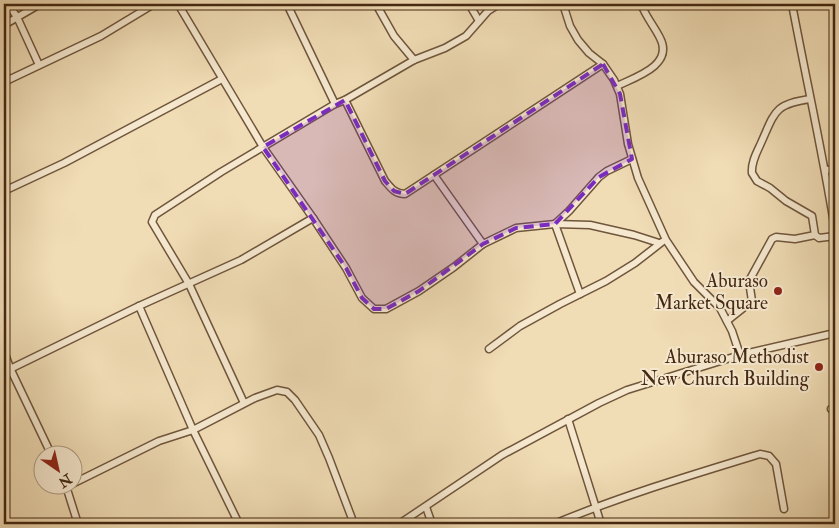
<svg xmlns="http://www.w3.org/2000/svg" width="839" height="528" font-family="'IM FELL Double Pica',serif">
  <rect width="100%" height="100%" fill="#f0dcb5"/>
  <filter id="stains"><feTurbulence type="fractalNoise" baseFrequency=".004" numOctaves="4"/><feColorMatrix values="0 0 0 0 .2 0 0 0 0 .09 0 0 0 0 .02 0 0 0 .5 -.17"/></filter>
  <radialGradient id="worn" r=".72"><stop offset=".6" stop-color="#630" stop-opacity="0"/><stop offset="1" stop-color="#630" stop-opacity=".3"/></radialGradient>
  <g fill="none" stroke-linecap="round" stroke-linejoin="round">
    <defs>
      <g id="minor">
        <path d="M8 4 17 17 39 65"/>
        <path d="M178 4 263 147 313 218 346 268 362 298 374 309H386L419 291 454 267 483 244 516 228 555 224 590 225 634 235 659 243"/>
        <path d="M287 4 335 104"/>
        <path d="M376 4 394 36 414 60"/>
        <path d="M469 4 479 21"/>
        <path d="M563 4 570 26 578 40 589 53 603 64 614 80 620 94 628 144 638 178 666 240 694 282 720 308 732 331 740 355"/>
        <path d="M792 4C806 79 823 154 835 230"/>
        <path d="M4 25 40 4"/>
        <path d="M4 82 101 36 154 4"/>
        <path d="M617 86C636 77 674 65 660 38 654 26 646 17 641 4"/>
        <path d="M810 99C774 104 775 112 761 143 757 152 751 162 752 173L757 181 770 188 786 201 812 216 815 235 819 238 835 236"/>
        <path d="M345 100 385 181C391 188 395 194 405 194L603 64"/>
        <path d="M826 170 835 169"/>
        <path d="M434 175 483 244"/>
        <path d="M4 191 64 163 222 79"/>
        <path d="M555 224 569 211 599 177 607 171 632 159"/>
        <path d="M555 224 580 294"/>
        <path d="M139 306 193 430 239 524"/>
        <path d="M727 321 752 301 749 281 772 239 776 237 795 239 815 235"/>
        <path d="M489 349 520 326 560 304 606 281 635 263 662 242"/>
        <path d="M4 351 10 368 52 456"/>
        <path d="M4 372 139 306 241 260 313 218"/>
        <path d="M244 403 189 284 152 222 155 215 221 172 335 104 345 100 414 60 445 48 466 36 488 11 499 4"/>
        <path d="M831 409 835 407"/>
        <path d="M568 419 601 524"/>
        <path d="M72 484 159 441 193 430 255 398 277 390 287 392 295 400 319 435 329 458 354 524"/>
        <path d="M66 486 78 524"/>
        <path d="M426 507 432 524"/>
        <path d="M399 524 502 455 599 403 627 390 740 355 835 333"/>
        <path d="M554 524C621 496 691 475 760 454L769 456 776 464 784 509"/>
      </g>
    </defs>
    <use href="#minor" stroke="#6f553b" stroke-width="9"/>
    <use href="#minor" stroke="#f5e8cf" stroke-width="6"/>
  </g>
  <path fill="#7b2cbf" fill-opacity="0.2" stroke="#7b2cbf" stroke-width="4" stroke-dasharray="10 6" stroke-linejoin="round" d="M603 64 620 94 632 159 599 177 555 224 516 228 483 244 419 291 386 309H374L362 298 346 268 263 147 345 100 385 181 394 191 405 194Z"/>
  <g fill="#8f2418" stroke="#f5e8cf" stroke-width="2">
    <circle cx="778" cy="291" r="5"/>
    <circle cx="819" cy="367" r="5"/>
  </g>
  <g text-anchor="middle" stroke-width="4" stroke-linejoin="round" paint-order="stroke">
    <g font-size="19" fill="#442812" stroke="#f5e8cf" text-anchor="end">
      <text x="768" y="287">Aburaso<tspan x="768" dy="22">Market Square</tspan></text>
      <text x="809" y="363">Aburaso Methodist<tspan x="809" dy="22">New Church Building</tspan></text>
    </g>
  </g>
  <rect width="839" height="528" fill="none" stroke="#f0dcb5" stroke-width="20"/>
  <rect x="5" y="5" width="829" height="518" fill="none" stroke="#442812" stroke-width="2.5"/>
  <rect x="10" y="10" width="819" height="508" fill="none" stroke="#442812"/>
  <g transform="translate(58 470) rotate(146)"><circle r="24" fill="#f5e8cf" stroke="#ae9b83"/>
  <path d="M0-4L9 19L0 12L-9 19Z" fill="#8f2418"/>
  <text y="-8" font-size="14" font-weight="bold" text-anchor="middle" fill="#442812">N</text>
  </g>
  <rect width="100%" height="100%" filter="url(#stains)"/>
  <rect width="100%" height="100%" fill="url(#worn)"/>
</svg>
